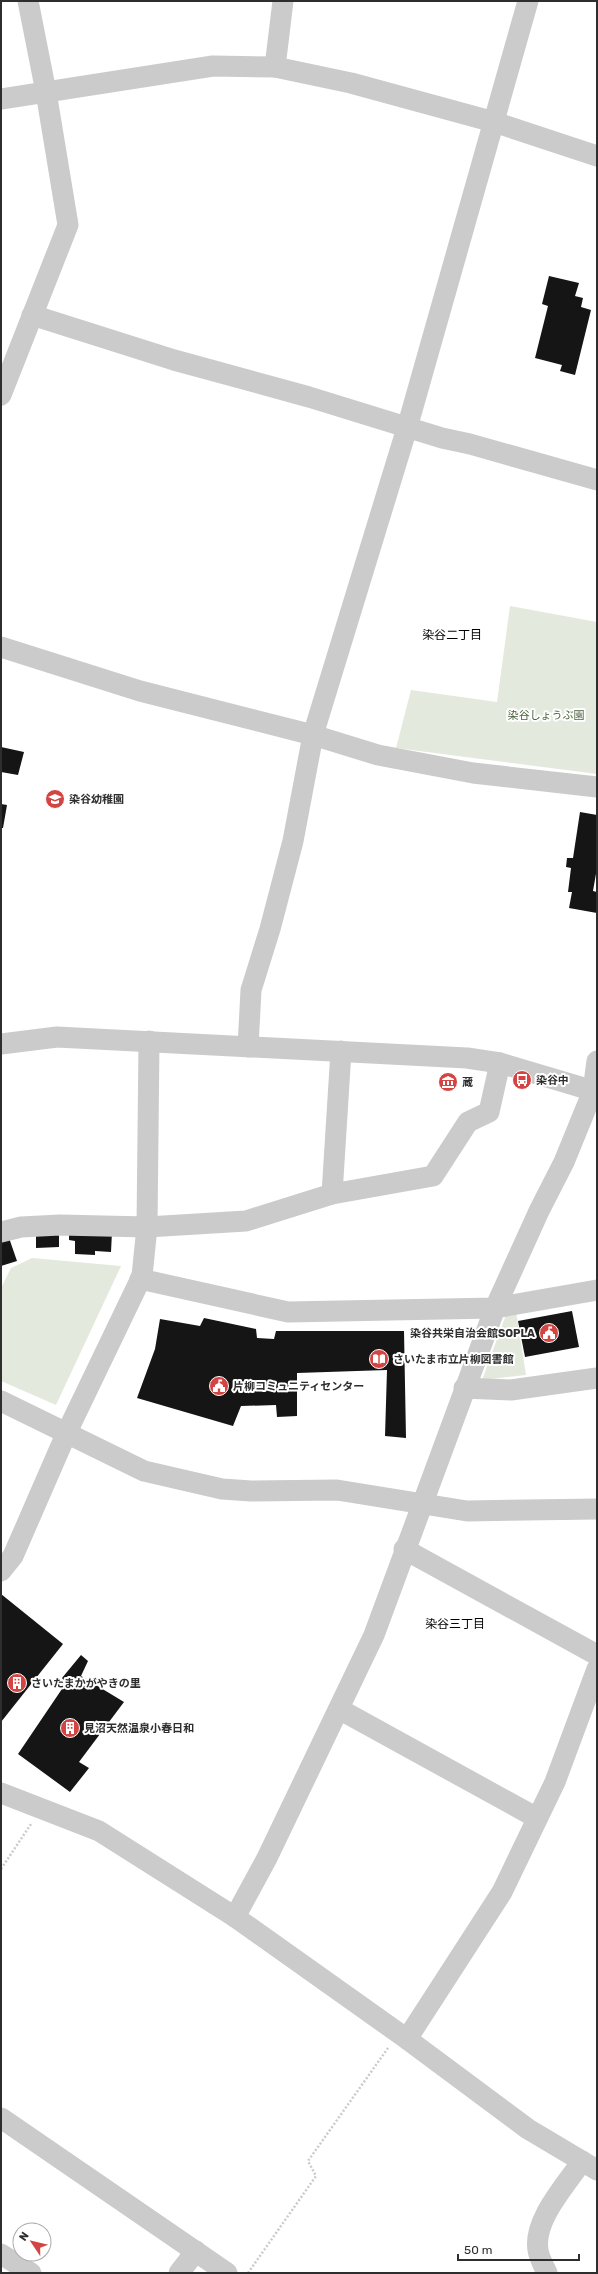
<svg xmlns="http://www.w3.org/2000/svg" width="598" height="2274" font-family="Rubik,'Noto Sans JP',sans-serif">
  <rect width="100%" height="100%" fill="#fff"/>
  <g fill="#e3eadd">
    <path d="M510 606 597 622V774L396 748 411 690 497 702Z"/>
    <path d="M32 1258 121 1266 56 1405 1 1381V1288L11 1268Z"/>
    <path d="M516 1311 526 1375 482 1380 507 1312Z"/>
  </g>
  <g fill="#151515">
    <path d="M549 276 579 283 575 296 583 298 581 307 591 310 575 375 560 371 562 365 535 358 548 306 542 304Z"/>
    <path d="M1 747 24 752 18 775 1 772Z"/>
    <path d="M1 804 7 805 3 828H1Z"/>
    <path d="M580 812 597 815V868L593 891 597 892V913L569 908 572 892H568L571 868 566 867 567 858H573Z"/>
    <path d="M69 1231 112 1232 111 1252 95 1251V1255L75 1254V1241L69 1240Z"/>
    <path d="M36 1232H59V1247L36 1248Z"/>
    <path d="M8 1235 17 1261 1 1266V1237Z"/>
    <path d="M572 1311 579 1347 525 1357 518 1321Z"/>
    <path d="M204 1318 256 1329 257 1338 274 1339 276 1331H404L406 1438 385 1436 387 1370 297 1373V1416L277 1417 276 1405 241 1406 233 1426 137 1398 155 1349 160 1319 200 1326Z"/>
    <path d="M1 1594 63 1644 1 1722Z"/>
    <path d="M81 1655 88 1661 81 1676 124 1702 79 1762 89 1768 70 1792 18 1754 66 1683 62 1678Z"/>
  </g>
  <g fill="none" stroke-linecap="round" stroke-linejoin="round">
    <g stroke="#cbcbcb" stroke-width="2.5" stroke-dasharray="2 2" stroke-linecap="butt">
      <path d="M1 1869 31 1824"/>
      <path d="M248 2273 316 2176 308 2161 388 2048"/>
    </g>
    <g stroke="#cbcbcb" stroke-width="21">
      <path d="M275 67 283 1"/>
      <path d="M1 99 213 66 275 67 351 83 494 122 597 156"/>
      <path d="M32 315 174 360 309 397 442 438 470 444 597 480"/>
      <path d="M1 395 68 225 46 92 28 1"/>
      <path d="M1 647 140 691 313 735 378 755 473 773 597 787"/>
      <path d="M1 1044 57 1037 467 1058 500 1063 597 1092"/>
      <path d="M248 1047 251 990 270 929 293 841 313 735 407 428 528 1"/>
      <path d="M332 1194 341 1051"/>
      <path d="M1 1232 21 1227 60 1225 147 1227 246 1221 332 1194 433 1176 468 1122 489 1112 500 1063"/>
      <path d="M140 1279 288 1312 495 1308 597 1290"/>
      <path d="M464 1388 511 1390 597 1378"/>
      <path d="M1 1401 144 1471 222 1489 251 1491 337 1490 467 1511 597 1509"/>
      <path d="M404 1549 597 1655"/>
      <path d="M1 1571 13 1556 67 1432 142 1276 147 1227 149 1041"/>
      <path d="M339 1709 537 1818"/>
      <path d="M1 1793 99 1831 235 1917 407 2039 528 2129 597 2170"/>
      <path d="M235 1917 267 1858 374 1635 495 1308 539 1211 564 1162 593 1091 597 1061"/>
      <path d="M407 2039 502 1892 555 1782 597 1669"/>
      <path d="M1 2118 227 2273"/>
      <path d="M1 2254 31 2273"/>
      <path d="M179 2273 196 2251"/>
      <path d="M547 2273C544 2266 539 2258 538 2250 533 2220 566 2185 582 2161"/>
    </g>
  </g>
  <defs>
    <symbol id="school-disc" viewBox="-11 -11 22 22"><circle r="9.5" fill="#d24543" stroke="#fff"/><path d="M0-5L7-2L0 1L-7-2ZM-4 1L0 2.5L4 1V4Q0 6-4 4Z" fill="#fff"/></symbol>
    <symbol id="bus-disc" viewBox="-11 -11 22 22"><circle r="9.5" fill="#d24543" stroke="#fff"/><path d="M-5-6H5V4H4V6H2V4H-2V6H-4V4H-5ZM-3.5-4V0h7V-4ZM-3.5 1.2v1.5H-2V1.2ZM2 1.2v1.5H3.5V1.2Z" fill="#fff"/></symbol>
    <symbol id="museum-disc" viewBox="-11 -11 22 22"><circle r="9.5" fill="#d24543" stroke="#fff"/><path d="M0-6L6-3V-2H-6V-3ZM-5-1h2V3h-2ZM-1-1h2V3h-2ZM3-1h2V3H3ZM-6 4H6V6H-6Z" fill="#fff"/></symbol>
    <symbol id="civic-disc" viewBox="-11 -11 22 22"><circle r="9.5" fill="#d24543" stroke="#fff"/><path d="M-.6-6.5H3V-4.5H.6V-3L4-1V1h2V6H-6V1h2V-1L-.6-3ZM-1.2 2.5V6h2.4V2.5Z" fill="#fff"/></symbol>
    <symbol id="library-disc" viewBox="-11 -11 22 22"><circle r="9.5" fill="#d24543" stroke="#fff"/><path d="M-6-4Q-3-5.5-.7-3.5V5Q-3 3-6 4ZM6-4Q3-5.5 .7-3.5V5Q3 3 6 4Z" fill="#fff"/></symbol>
    <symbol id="building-disc" viewBox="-11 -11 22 22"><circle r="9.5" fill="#d24543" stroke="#fff"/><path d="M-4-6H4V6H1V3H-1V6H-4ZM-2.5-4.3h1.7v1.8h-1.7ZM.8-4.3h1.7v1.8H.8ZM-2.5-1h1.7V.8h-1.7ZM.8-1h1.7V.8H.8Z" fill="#fff"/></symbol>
  </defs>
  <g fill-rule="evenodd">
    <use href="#school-disc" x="44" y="788" width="22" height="22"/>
    <use href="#bus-disc" x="511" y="1069" width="22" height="22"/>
    <use href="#museum-disc" x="437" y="1071" width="22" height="22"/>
    <use href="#civic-disc" x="538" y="1322" width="22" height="22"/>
    <use href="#library-disc" x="368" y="1348" width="22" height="22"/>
    <use href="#civic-disc" x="208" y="1375" width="22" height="22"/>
    <use href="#building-disc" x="6" y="1672" width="22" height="22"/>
    <use href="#building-disc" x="59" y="1717" width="22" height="22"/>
  </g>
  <g text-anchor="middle" stroke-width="4" stroke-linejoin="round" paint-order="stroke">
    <g font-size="11" fill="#4e6540" stroke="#fff">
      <text x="546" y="719">染谷しょうぶ園</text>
    </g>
    <g font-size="11" font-weight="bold" fill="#2e2e2e" stroke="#fff" text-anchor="start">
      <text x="69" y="803">染谷幼稚園</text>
      <text x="536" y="1084">染谷中</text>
      <text x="462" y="1086">蔵</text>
      <text x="535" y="1337" text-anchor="end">染谷共栄自治会館SOPLA</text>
      <text x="393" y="1363">さいたま市立片柳図書館</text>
      <text x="233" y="1390">片柳コミュニティセンター</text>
      <text x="31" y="1687">さいたまかがやきの里</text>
      <text x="84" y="1732">見沼天然温泉小春日和</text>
    </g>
    <g font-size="12" fill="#000" stroke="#fff">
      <text x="452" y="639">染谷二丁目</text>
      <text x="455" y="1628">染谷三丁目</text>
    </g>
  </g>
  <rect width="598" height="2274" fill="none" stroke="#2e2e2e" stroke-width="4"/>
  <g transform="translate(32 2242) rotate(305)"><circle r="19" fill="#ffffff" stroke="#ababab"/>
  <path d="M0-3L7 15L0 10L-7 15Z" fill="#d24543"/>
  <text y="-6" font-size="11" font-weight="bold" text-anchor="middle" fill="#2e2e2e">N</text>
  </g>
  <path d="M458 2254v6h121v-6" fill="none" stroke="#2e2e2e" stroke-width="2"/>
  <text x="464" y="2254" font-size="12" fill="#2e2e2e" stroke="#ffffff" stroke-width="3" paint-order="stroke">50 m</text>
</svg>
